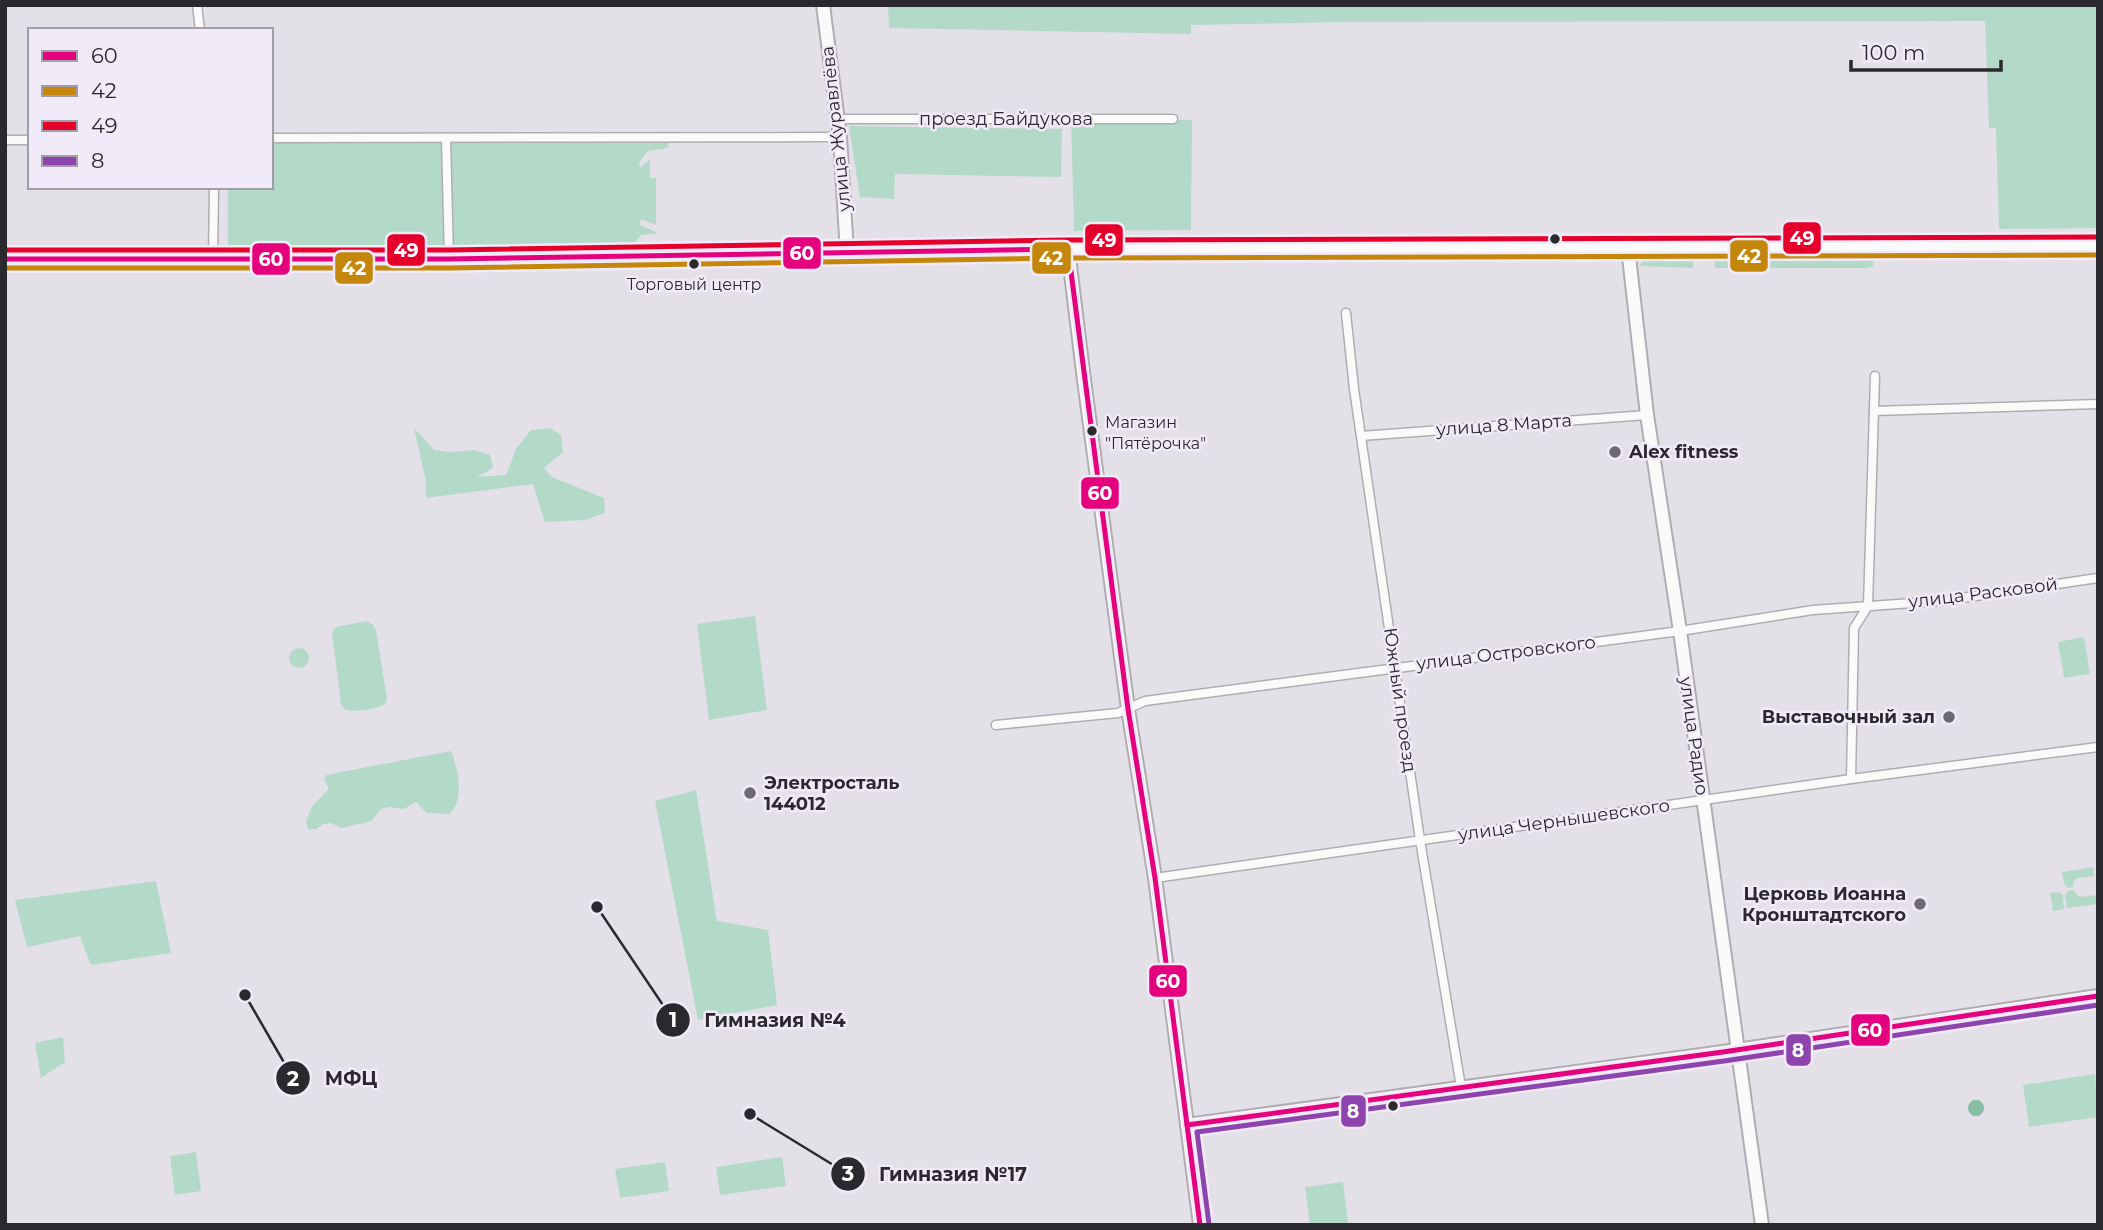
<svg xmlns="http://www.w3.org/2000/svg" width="2103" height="1230" font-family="Montserrat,sans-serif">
  <rect width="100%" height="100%" fill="#e4e0e7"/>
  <g fill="#b3dac9">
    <path d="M888 5H2098V228L1999 229 1996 128H1989L1985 21 1349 22 1191 25V34L889 28Z"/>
    <path d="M1071 118 1192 120 1191 230 1074 231Z"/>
    <path d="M849 126 1062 129 1061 177 895 174 894 199 860 197Z"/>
    <path d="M271 139 669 143 668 148 648 151 639 163 640 168 650 159V178H656V225L641 219 640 225 658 233 641 235 634 244 228 249V187H271Z"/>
    <path d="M1645 259 1693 260V268L1639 266Z"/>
    <path d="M1715 260 1873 261V266L1868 268H1715Z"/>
    <path d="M414 428 434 450 448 452 475 450 490 455 493 468 477 477 506 475 516 449 531 430 550 428 561 435 563 452 544 468 552 477 604 498 605 513 585 520 545 522 533 484 426 498V482Z"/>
    <path d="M755 616 767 710 709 720 697 624Z"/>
    <path d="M367 621 373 625 376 630 387 699 385 704C375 710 356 712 345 710L341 704 332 632 336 627Z"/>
    <path d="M2084 637 2090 674 2064 678 2058 642Z"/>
    <circle cx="299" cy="658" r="10"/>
    <path d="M451 751C458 769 465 799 450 814L427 813 416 802 404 809 389 807 381 809 371 821 364 823 341 828 331 823 323 824 316 829H308L306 821 313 805 329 789 324 779 326 775Z"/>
    <path d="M696 790 717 921 768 930 777 1005 698 1020 655 801Z"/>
    <path d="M2093 867 2094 876 2078 878 2073 882V887L2068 888 2064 884 2062 872Z"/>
    <path d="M156 881 171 953 91 965 80 936 27 947 15 900Z"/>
    <path d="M2069 890H2073L2079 897 2097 895 2098 904 2067 908 2065 895Z"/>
    <path d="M2058 892 2063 895 2064 909 2053 911 2050 893Z"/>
    <path d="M63 1037 65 1062 41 1078 35 1043Z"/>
    <path d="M2095 1074 2098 1117 2029 1127 2023 1085Z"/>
    <path d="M196 1152 201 1191 175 1195 170 1156Z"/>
    <path d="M782 1157 786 1186 720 1195 716 1167Z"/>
    <path d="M665 1162 669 1191 620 1198 615 1169Z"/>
    <path d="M1343 1182 1348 1225H1310L1305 1187Z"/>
  </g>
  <circle fill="#86bda4" cx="1976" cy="1108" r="8"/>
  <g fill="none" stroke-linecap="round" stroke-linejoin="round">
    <defs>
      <g id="street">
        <path d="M197 5 200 30"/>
        <path d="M838 119H1173"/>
        <path d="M271 138 840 137"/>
        <path d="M446 138 449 259"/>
        <path d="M5 140H30"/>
        <path d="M213 260 214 187"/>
        <path d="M1346 313 1354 389 1420 840 1461 1087"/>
        <path d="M1874 411 2098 404"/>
        <path d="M1361 436 1647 415"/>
        <path d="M996 725 1118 713 1145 701 1680 631 1813 610 1941 601 2098 578"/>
        <path d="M1851 779 1854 628 1868 606 1875 376"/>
        <path d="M1155 878 1851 779 2098 747"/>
      </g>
      <g id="secondary">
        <path d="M823 5 840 137 847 254"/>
        <path d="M1628 248 1647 415 1680 631 1762 1225"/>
        <path d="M1068 249 1084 380 1128 709 1155 878 1200 1225"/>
        <path d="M1187 1125 1723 1052 2098 996"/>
      </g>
      <path id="highway" d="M5 259H449L1068 249 2098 246"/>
    </defs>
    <use href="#street" stroke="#b0adb2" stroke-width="11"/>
    <use href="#secondary" stroke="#b0adb2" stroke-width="16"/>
    <use href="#highway" stroke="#b0adb2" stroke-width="19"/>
    <use href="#street" stroke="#fbfafb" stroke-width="8"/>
    <use href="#secondary" stroke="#fbfafb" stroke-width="12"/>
    <use href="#highway" stroke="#fbfafb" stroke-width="16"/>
    <defs>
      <g id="bus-1">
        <path d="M1068 249 1128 709 1155 878 1200 1225"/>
        <path d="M5 259H449L1068 249"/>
        <path d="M1187 1125 1723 1052 2098 996"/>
      </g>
      <path id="bus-2" d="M5 268H449L1068 258 2098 255"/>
      <path id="bus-3" d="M5 250H449L1068 240 2098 237"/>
      <path id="bus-4" d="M1209 1224 1197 1132 1724 1061 2098 1005"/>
    </defs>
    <use href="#bus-1" stroke="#f1eaf8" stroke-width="10"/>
    <use href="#bus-2" stroke="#f1eaf8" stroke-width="10"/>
    <use href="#bus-3" stroke="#f1eaf8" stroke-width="10"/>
    <use href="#bus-4" stroke="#f1eaf8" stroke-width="10"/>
    <use href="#bus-1" stroke="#e5007d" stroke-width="5"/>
    <use href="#bus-2" stroke="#c4870c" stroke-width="5"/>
    <use href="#bus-3" stroke="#e4002b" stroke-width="5"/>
    <use href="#bus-4" stroke="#8e44ad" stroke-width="5"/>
  </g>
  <g fill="#2c292e" stroke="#f1eaf8" stroke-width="2.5">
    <circle cx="1555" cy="239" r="6"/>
    <circle cx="694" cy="264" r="6"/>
    <circle cx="1092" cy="431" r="6"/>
    <circle cx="1393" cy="1106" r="6"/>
  </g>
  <g fill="#6c696f" stroke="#f1eaf8" stroke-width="2.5">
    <circle cx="1615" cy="452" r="7"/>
    <circle cx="1949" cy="717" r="7"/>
    <circle cx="750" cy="793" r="7"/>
    <circle cx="1920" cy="904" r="7"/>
  </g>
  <g text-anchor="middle" stroke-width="5" stroke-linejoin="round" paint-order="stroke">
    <g font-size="16" fill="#2c292e" stroke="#f1eaf8">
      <text x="694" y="290">Торговый центр</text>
      <text x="1105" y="428" text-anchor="start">Магазин<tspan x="1105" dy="21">"Пятёрочка"</tspan></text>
    </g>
    <g font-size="18" fill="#2c292e" stroke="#f1eaf8">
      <text x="1006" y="125">проезд Байдукова</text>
      <text transform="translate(836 129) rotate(-96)" y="6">улица Журавлёва</text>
      <text transform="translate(1504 425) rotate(-4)" y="6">улица 8 Марта</text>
      <text transform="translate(1983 593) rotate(-7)" y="6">улица Расковой</text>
      <text transform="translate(1506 653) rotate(-7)" y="6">улица Островского</text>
      <text transform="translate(1400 700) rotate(82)" y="6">Южный проезд</text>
      <text transform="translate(1694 736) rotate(82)" y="6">улица Радио</text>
      <text transform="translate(1564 820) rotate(-8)" y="6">улица Чернышевского</text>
    </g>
    <g font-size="18" font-weight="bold" fill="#2c292e" stroke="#f1eaf8" text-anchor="start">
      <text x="1629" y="458">Alex fitness</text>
      <text x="1935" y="723" text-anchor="end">Выставочный зал</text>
      <text x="764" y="789">Электросталь<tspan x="764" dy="21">144012</tspan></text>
      <text x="1906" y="900" text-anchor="end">Церковь Иоанна<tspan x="1906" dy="21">Кронштадтского</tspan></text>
    </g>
  </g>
  <path fill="none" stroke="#2c292e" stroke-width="2.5" d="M597 907L673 1020M245 995L293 1078M750 1114L848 1174"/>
  <g fill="#2c292e" stroke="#f1eaf8" stroke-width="2.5">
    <circle cx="597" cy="907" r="7"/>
    <circle cx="245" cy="995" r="7"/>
    <circle cx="750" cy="1114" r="7"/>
    <circle cx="673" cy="1020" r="18"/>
    <circle cx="293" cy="1078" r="18"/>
    <circle cx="848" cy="1174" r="18"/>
  </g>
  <g font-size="21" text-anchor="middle" font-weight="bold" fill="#fff">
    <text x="673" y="1027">1</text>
    <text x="293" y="1086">2</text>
    <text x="848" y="1181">3</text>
  </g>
  <g font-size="19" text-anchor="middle" font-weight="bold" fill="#2c292e" stroke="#f1eaf8" stroke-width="5" stroke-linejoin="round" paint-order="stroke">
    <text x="775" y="1027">Гимназия №4</text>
    <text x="351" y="1085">МФЦ</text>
    <text x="953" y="1181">Гимназия №17</text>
  </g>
  <g stroke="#f1eaf8" stroke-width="2.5">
    <rect x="1782" y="221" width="40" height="34" rx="7" fill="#e4002b"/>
    <rect x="1084" y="223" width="40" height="34" rx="7" fill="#e4002b"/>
    <rect x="386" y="233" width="40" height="34" rx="7" fill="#e4002b"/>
    <rect x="782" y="236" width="40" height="34" rx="7" fill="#e5007d"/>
    <rect x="1729" y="239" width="40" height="34" rx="7" fill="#c4870c"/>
    <rect x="1031" y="241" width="41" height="34" rx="7" fill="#c4870c"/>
    <rect x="251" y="242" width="40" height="34" rx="7" fill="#e5007d"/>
    <rect x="334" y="251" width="40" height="34" rx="7" fill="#c4870c"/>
    <rect x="1080" y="476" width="40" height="34" rx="7" fill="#e5007d"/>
    <rect x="1148" y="964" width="40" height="34" rx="7" fill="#e5007d"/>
    <rect x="1850" y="1013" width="41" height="34" rx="7" fill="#e5007d"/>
    <rect x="1785" y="1033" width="27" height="34" rx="7" fill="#8e44ad"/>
    <rect x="1340" y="1094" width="27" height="34" rx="7" fill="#8e44ad"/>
  </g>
  <g font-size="19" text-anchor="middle" font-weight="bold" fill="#fff">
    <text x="1802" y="245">49</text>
    <text x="1104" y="247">49</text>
    <text x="406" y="257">49</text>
    <text x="802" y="260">60</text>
    <text x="1749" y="263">42</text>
    <text x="1051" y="265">42</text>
    <text x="271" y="266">60</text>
    <text x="354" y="275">42</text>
    <text x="1100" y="500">60</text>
    <text x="1168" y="988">60</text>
    <text x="1870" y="1037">60</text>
    <text x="1798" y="1057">8</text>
    <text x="1353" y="1118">8</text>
  </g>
  <rect width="2103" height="1230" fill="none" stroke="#2c292e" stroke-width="14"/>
  <rect x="28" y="28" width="245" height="161" fill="#f1eaf8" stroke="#a29da7" stroke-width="2"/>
  <rect x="42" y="51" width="35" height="10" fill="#e5007d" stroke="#a29da7" stroke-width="2"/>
  <text x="91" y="63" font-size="21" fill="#2c292e">60</text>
  <rect x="42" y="86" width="35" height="10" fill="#c4870c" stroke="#a29da7" stroke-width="2"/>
  <text x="91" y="98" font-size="21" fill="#2c292e">42</text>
  <rect x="42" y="121" width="35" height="10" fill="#e4002b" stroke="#a29da7" stroke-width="2"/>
  <text x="91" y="133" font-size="21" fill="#2c292e">49</text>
  <rect x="42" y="156" width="35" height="10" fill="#8e44ad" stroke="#a29da7" stroke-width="2"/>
  <text x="91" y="168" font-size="21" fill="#2c292e">8</text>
  <path d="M1851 60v10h150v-10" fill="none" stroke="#2c292e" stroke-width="3.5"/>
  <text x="1862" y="60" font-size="21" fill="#2c292e" stroke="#f1eaf8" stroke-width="5" paint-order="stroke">100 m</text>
</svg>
